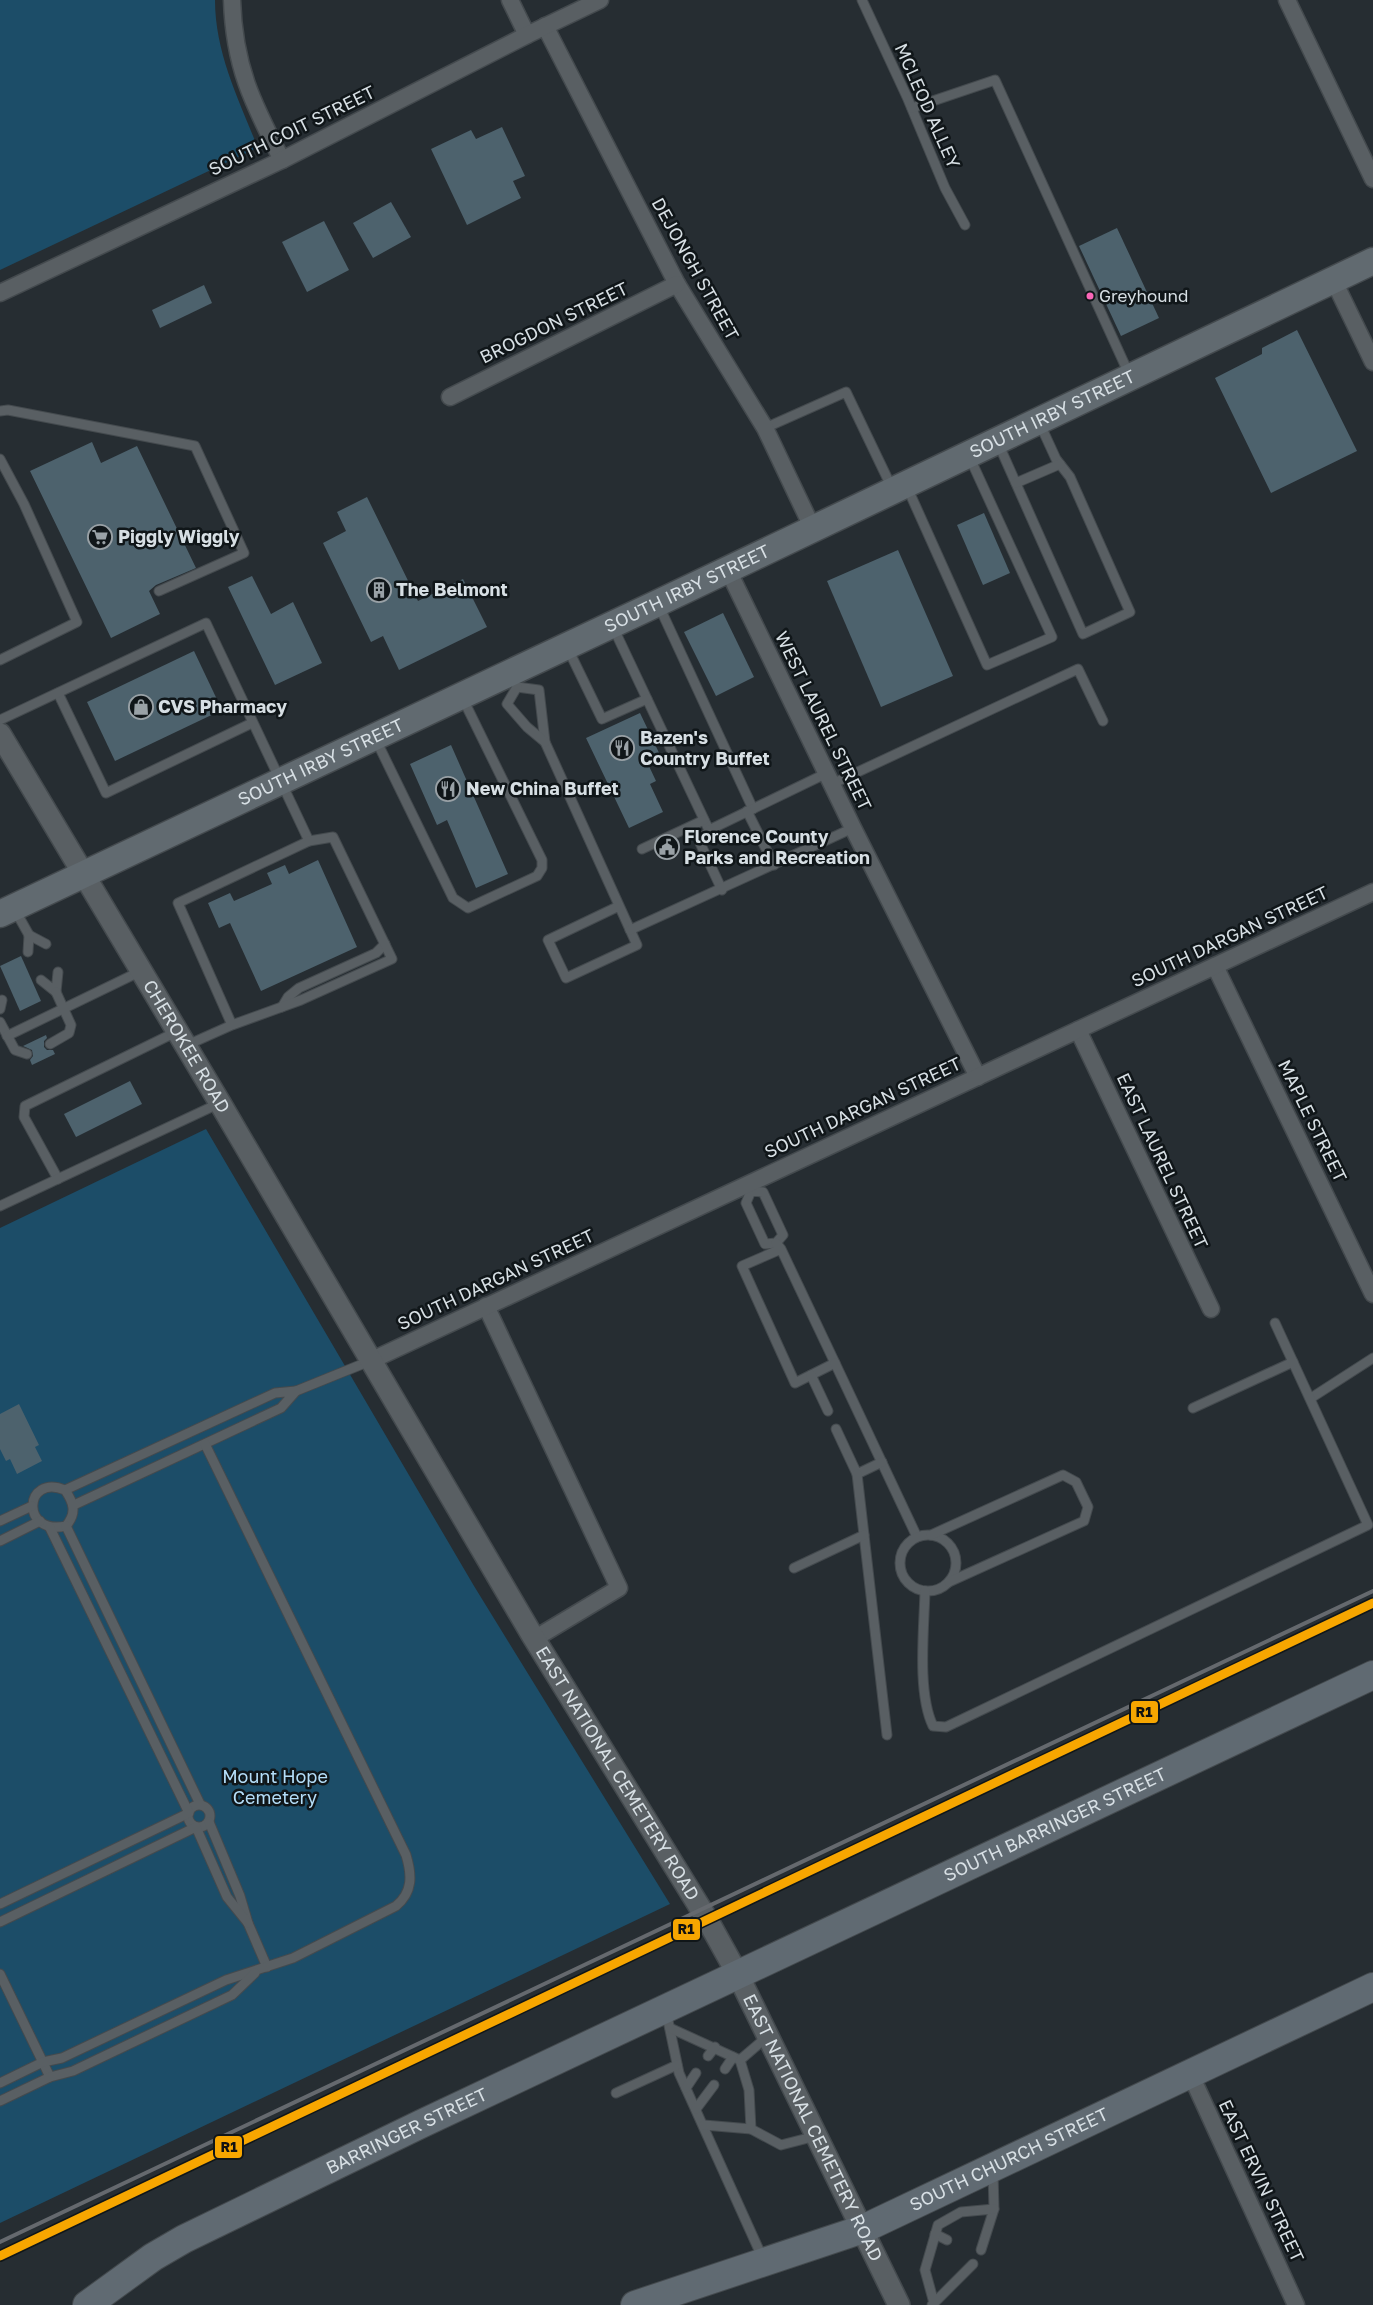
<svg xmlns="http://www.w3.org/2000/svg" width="1373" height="2305" font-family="'Golos Text',sans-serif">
  <rect width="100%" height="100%" fill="#262d32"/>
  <g fill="#1c4d68">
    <path d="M0 0H215C215 51 237 96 256 143L253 150 0 270Z"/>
    <path d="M206 1129 474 1586 670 1904 0 2223V1228Z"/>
  </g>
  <g fill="#4d626d">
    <path d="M502 127 525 176 513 181 521 198 467 225 431 149 471 130 476 139Z"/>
    <path d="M391 202 411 237 373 258 353 223Z"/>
    <path d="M324 221 349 270 307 292 282 242Z"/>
    <path d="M1117 228 1159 318 1121 336 1079 246Z"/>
    <path d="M204 285 212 303 160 328 152 310Z"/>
    <path d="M1297 330 1357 451 1271 493 1215 378 1262 354V348Z"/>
    <path d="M92 442 101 463 137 446 196 568 156 585 149 591 160 614 111 638 30 471Z"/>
    <path d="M367 497 418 601 463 579 487 627 399 670 383 636 371 642 323 543 346 531 337 512Z"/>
    <path d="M984 513 1010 573 983 585 957 525Z"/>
    <path d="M898 550 953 676 881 707 827 581Z"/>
    <path d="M252 576 271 614 293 602 322 663 275 685 228 587Z"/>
    <path d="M723 613 754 677 716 696 684 632Z"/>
    <path d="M194 651 222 710 115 761 87 702Z"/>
    <path d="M640 713 661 757 648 764 656 781 650 784 663 812 629 828 586 738Z"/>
    <path d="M451 745 508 874 476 888 447 820 437 825 410 764Z"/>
    <path d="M318 860 357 947 261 991 230 923 219 928 208 903 230 893 234 901 272 884 267 873 285 865 289 874Z"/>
    <path d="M21 956 41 1001 20 1011 0 966Z"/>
    <path d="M46 1035 47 1038 44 1041V1047L47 1050H53L55 1054 32 1065 30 1060 33 1056 32 1050 23 1046Z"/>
    <path d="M130 1081 142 1104 76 1137 64 1114Z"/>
    <path d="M19 1404 39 1445 35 1447 42 1461 17 1474 10 1459 6 1461 0 1449V1414Z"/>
  </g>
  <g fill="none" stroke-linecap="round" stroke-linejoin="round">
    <defs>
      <g id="service">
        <path d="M862 0 907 97 945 188 965 225"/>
        <path d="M912 108 995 80 1129 374"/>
        <path d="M0 411 8 410 195 446 244 553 159 591"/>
        <path d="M765 428 846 392 892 488"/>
        <path d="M998 443 1083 634 1130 612 1070 477 1056 459 1039 422"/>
        <path d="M0 459 24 504 77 622 0 660"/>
        <path d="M1016 483 1060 464"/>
        <path d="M907 487 987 665 1052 637 969 456"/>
        <path d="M659 606 753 809"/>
        <path d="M613 627 709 830 827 773"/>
        <path d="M568 649 602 719 647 699"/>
        <path d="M517 687 539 690 545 742 637 945 566 978 548 940 619 906"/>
        <path d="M517 687 507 704 527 727 545 742"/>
        <path d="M58 693 106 793 252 723"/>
        <path d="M0 720 206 623 309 841"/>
        <path d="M376 740 453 898 468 908 537 876 542 868V860L462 697"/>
        <path d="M832 784 1078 669 1103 721"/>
        <path d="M747 811 774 865"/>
        <path d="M709 830 700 843 722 890"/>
        <path d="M642 849 704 820"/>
        <path d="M15 910 29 935"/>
        <path d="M630 930 853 828"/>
        <path d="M28 952 29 935 46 944"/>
        <path d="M41 980 56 992 58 972"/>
        <path d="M282 1007 288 997 299 988 376 953 385 944"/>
        <path d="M0 1009 2 1000"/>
        <path d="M0 1022 15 1050 27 1054"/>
        <path d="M7 1036 141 971"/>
        <path d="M50 1044 69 1033 71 1025 56 992"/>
        <path d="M185 1046 232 1025 301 1000 392 959 333 837 309 841 178 903 232 1025"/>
        <path d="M58 1179 24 1117 25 1106 176 1032"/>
        <path d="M751 1191 763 1192 783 1235 776 1243 765 1244 746 1203Z"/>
        <path d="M0 1206 220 1103"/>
        <path d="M776 1243 781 1249 835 1363 795 1383 742 1266 781 1249"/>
        <path d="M835 1363 917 1537"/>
        <path d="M811 1375 828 1411"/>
        <path d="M296 1391 370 1361"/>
        <path d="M1311 1398 1373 1358"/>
        <path d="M1193 1408 1293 1362"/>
        <path d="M836 1429 857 1474 882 1462"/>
        <path d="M857 1474 887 1735"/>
        <path d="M65 1490C74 1503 77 1513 66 1526 20 1536 24 1473 65 1490L275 1393 296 1391 281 1408 74 1505"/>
        <path d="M0 1521 32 1506"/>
        <path d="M66 1526 200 1804"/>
        <circle cx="928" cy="1563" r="28"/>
        <path d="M931 1535 1063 1475 1076 1482 1088 1507 1084 1521 949 1582"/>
        <path d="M0 1541 40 1521"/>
        <path d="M794 1568 864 1535"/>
        <path d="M925 1591C924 1629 917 1693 933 1726L946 1727 1368 1525 1275 1323"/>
        <circle cx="199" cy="1816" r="11"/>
        <path d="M209 1822 240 1896 248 1923 267 1967"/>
        <path d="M0 1904 189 1813 50 1528"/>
        <path d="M0 1922 196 1827 227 1897 248 1923"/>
        <path d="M0 1974 50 2077"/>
        <path d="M666 2011 679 2073 763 2259"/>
        <path d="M670 2028 740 2060"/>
        <path d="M708 2056 715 2047"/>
        <path d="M740 2060 749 2090 751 2129 781 2145 816 2136"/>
        <path d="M740 2060 768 2036"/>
        <path d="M725 2069 733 2057"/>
        <path d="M0 2083 43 2062 62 2058 226 1980 293 1958 396 1906C413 1892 412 1875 406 1855L205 1444"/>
        <path d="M686 2088 696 2073"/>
        <path d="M616 2093 677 2065"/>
        <path d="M0 2101 50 2077 73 2071 232 1995 255 1973"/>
        <path d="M696 2109 714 2085"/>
        <path d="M704 2125 751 2129"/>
        <path d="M935 2234 947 2240"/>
        <path d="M981 2250 994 2209 993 2172"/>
        <path d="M934 2303 925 2270 938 2225 961 2212 994 2209"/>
        <path d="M932 2305 973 2264"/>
      </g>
      <g id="minor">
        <path d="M232 0C234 66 252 102 282 160"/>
        <path d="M510 0 527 35"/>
        <path d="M1287 0 1373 179"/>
        <path d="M545 26 677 284 765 428 813 529"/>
        <path d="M1333 279 1373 362"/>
        <path d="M0 293 282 160 527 35 600 0"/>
        <path d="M450 397 677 284"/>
        <path d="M728 570 853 828 978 1077"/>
        <path d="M1215 966 1373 1294"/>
        <path d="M1078 1030 1211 1309"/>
        <path d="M486 1306 619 1588 534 1639"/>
        <path d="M370 1361 1373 892"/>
        <path d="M1190 2073 1296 2305"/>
      </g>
      <g id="tertiary">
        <path id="s1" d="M0 734 220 1103 532 1635 707 1919 738 1975 899 2305"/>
      </g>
      <g id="primary">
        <path id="s2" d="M0 914 658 603 1373 261"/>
      </g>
      <g id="trunk">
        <path id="s3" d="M87 2305 153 2257 184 2239 421 2124 1373 1675"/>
        <path id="s4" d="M635 2305 863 2229 1373 1987"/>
      </g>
    </defs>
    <use href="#service" stroke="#444a4e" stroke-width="11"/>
    <use href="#minor" stroke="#444a4e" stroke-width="19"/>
    <use href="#tertiary" stroke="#444a4e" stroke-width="24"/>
    <use href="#primary" stroke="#444a4e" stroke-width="29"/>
    <use href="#trunk" stroke="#444a4e" stroke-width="30"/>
    <use href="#service" stroke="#595f63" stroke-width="9"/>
    <use href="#minor" stroke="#595f63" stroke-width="16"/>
    <use href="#tertiary" stroke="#595f63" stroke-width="21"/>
    <use href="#primary" stroke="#616a70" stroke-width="26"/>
    <use href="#trunk" stroke="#606a72" stroke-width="28"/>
    <path stroke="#65696e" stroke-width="4" d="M0 2242 1373 1591"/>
    <defs>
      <path id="rail-1" d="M0 2256 1373 1603"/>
    </defs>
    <use href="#rail-1" stroke="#101619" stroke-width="12"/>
    <use href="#rail-1" stroke="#f7a600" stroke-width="9"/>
  </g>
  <defs>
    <symbol id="supermarket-ring" viewBox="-11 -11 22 22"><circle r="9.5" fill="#101619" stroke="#99a1a6" stroke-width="1.5"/><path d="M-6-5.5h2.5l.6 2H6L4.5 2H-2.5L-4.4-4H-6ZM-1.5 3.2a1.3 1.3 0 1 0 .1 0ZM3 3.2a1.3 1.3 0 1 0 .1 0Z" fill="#99a1a6"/></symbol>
    <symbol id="building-ring" viewBox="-11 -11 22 22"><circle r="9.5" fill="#101619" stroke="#99a1a6" stroke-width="1.5"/><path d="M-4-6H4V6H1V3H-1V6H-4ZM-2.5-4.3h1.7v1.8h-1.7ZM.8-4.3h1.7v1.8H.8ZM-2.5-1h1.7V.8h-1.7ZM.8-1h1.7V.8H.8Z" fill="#99a1a6"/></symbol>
    <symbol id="shop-ring" viewBox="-11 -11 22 22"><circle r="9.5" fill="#101619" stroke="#99a1a6" stroke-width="1.5"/><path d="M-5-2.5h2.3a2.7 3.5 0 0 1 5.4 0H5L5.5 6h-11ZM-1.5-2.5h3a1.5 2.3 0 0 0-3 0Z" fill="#99a1a6"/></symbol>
    <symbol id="restaurant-ring" viewBox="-11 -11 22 22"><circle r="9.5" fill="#101619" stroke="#99a1a6" stroke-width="1.5"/><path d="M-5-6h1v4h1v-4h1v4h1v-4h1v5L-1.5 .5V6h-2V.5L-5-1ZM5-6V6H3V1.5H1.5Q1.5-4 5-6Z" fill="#99a1a6"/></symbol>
    <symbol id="civic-ring" viewBox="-11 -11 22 22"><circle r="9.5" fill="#101619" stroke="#99a1a6" stroke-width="1.5"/><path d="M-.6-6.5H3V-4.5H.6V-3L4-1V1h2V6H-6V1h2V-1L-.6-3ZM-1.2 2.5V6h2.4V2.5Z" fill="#99a1a6"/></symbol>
  </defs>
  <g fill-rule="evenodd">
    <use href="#supermarket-ring" x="86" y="523" width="28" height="28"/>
    <use href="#building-ring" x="365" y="576" width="28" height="28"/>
    <use href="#shop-ring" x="127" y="693" width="28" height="28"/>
    <use href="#restaurant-ring" x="608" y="734" width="28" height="28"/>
    <use href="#restaurant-ring" x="434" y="775" width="28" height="28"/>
    <use href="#civic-ring" x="653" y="833" width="28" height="28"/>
  </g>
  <circle fill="#fa66b7" stroke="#101619" stroke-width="2" cx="1090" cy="296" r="4.5"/>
  <g text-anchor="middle" stroke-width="5" stroke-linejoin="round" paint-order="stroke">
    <g font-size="17" fill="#d7dfe4" stroke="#101619" text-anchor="start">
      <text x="1099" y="302">Greyhound</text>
    </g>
    <g font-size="18" fill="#d7dfe4" stroke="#101619">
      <text transform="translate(927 106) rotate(66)" y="6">MCLEOD ALLEY</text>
      <text transform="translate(292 131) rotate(-26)" y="6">SOUTH COIT STREET</text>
      <text transform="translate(695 269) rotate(61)" y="6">DEJONGH STREET</text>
      <text transform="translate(554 323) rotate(-26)" y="6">BROGDON STREET</text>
      <text dy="6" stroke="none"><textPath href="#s2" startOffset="1165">SOUTH IRBY STREET</textPath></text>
      <text dy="6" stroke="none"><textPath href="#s2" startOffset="760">SOUTH IRBY STREET</textPath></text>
      <text transform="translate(823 721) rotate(64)" y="6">WEST LAUREL STREET</text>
      <text dy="6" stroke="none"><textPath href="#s2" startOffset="355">SOUTH IRBY STREET</textPath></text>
      <text transform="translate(1230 937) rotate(-25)" y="6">SOUTH DARGAN STREET</text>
      <text dy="6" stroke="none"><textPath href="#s1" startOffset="364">CHEROKEE ROAD</textPath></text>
      <text transform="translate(863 1108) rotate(-25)" y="6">SOUTH DARGAN STREET</text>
      <text transform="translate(1312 1121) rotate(64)" y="6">MAPLE STREET</text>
      <text transform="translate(1162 1161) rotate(65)" y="6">EAST LAUREL STREET</text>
      <text transform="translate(496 1280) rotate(-25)" y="6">SOUTH DARGAN STREET</text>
      <text dy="6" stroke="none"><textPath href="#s1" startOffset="1209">EAST NATIONAL CEMETERY ROAD</textPath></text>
      <text dy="6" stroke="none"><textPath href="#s3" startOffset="1082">SOUTH BARRINGER STREET</textPath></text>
      <text dy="6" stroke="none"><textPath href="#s1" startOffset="1614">EAST NATIONAL CEMETERY ROAD</textPath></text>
      <text dy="6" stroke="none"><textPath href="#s3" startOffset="365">BARRINGER STREET</textPath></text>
      <text dy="6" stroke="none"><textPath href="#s4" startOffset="402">SOUTH CHURCH STREET</textPath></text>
      <text transform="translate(1261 2181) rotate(65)" y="6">EAST ERVIN STREET</text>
    </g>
    <g font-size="18" font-weight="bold" fill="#d7dfe4" stroke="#101619" text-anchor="start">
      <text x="118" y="543">Piggly Wiggly</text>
      <text x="396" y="596">The Belmont</text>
      <text x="158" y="713">CVS Pharmacy</text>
      <text x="640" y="744">Bazen's<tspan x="640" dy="21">Country Buffet</tspan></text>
      <text x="466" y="795">New China Buffet</text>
      <text x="684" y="843">Florence County<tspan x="684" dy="21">Parks and Recreation</tspan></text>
    </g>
    <g font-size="18" fill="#b4def9" stroke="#101619">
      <text x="275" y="1783">Mount Hope<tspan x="275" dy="21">Cemetery</tspan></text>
    </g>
  </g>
  <g stroke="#101619" stroke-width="2">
    <rect x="1130" y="1700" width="29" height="24" rx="5" fill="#f7a600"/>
    <rect x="672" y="1918" width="29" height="23" rx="5" fill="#f7a600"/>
    <rect x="214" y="2135" width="29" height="24" rx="5" fill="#f7a600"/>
  </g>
  <g font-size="14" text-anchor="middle" font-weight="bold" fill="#111">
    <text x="1144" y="1717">R1</text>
    <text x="686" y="1934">R1</text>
    <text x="229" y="2152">R1</text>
  </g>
</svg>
